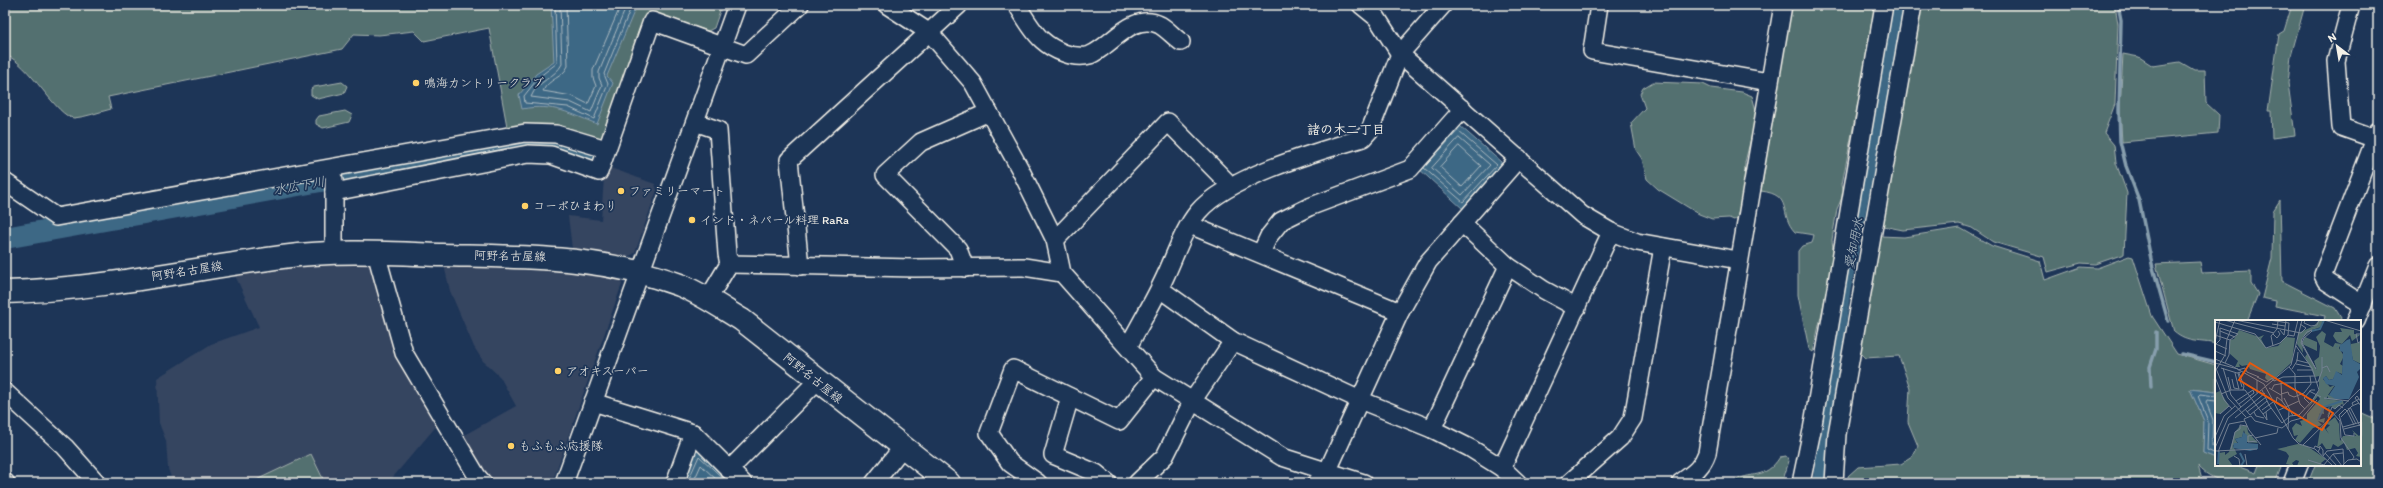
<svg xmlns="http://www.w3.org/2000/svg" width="2383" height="488" font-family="Itim,'Klee One',sans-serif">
  <rect width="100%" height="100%" fill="#1d3557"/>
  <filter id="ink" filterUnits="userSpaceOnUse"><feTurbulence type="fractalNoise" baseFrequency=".025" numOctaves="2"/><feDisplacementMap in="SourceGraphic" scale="8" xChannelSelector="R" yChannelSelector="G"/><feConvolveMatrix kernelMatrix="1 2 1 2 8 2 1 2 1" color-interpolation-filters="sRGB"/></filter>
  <g filter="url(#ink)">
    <g fill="#344460">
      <path d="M611 168 655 184 657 190 635 253 626 258 572 249 568 216 601 220 604 177 605 172Z"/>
      <path d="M370 259 439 423 388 483H173L168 469 166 441 159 423 157 378 211 344 259 327 233 271Z"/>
      <path d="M443 261 616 274 622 284 552 483H490L459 438 516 406 500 377 483 361 474 347 450 291Z"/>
    </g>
    <g fill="#53706f" stroke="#a4b0ac">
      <path d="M5 5H722L714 28 708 31 649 12 604 138 599 141 508 132 489 28 424 41 414 31 379 35 354 34 342 49 108 97 111 109C99 112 86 117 74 118 57 118 29 62 5 55Z"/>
      <path d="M1791 5H1877L1842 184 1844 193 1837 209 1832 240 1834 258 1813 352 1809 349 1798 295V251L1802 246 1812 243 1814 235 1795 232C1778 214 1794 195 1761 191Z"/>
      <path d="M1919 5H2115L2118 24 2115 104 2104 133 2114 145 2116 163 2127 193 2124 254 2095 264 2081 263 2048 272 2044 257 1993 242 1972 228 1959 224 1903 230 1883 226Z"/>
      <path d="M2292 5H2305L2291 56 2288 83 2295 135 2272 138 2271 111H2268L2279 34 2284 31Z"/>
      <path d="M2123 54 2139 57 2153 66 2180 62 2194 70H2205L2206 103 2219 115 2218 133 2122 142 2120 109Z"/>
      <path d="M342 82 347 86 344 93 318 99 311 95V89L314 87Z"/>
      <path d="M1653 82 1703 84 1711 88 1742 92 1752 96 1757 114 1745 162 1744 189 1740 203 1741 213 1739 217 1734 220 1729 218 1712 219 1699 214 1658 189 1647 179 1642 159 1636 150 1631 123 1645 108 1640 94 1643 88Z"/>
      <path d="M345 111 352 115 349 122 323 128 316 124V120L319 116Z"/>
      <path d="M2280 200 2282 281 2335 308 2341 318 2340 321H2324L2325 316 2275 306 2276 301 2262 298 2272 258 2273 211Z"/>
      <path d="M1960 228 1992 246 2040 261 2045 280 2081 267 2097 268 2129 256 2133 257 2152 316 2177 354 2216 365V392L2190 389 2204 421 2203 453 2216 458V465H2234L2256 473 2259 465H2282L2275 483C2248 483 2217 488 2198 466L2203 483H1848V476L1858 467 1901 464 1912 457 1918 446 1908 422 1910 388 1899 356 1865 358 1856 349 1880 236 1904 237Z"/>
      <path d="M2200 262 2202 273 2251 271V283L2258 294 2247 321H2216V344C2200 340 2188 344 2174 332L2156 264Z"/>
      <path d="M2360 412 2378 420V483H2308L2315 465H2360Z"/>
      <path d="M311 454 325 483H250Z"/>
      <path d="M1786 456 1789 461 1782 483H1731C1752 469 1764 482 1780 457Z"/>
    </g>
    <g fill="#3e6785" stroke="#879ead">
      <path d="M551 5H629L636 7 607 76 613 83 597 124C571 114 553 103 522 109L519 95 536 74 554 62Z"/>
      <path d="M1456 126H1460L1501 162V166L1463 209 1418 168Z"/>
      <path d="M2190 389 2216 392V458L2203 453 2204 421Z"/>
      <path d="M699 450 733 483H683L694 452Z"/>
    </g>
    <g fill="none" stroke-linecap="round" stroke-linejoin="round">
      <g stroke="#abbac0" stroke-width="1">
        <path d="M555 5 557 63 539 77 524 96 525 103 568 107 594 119 608 84 604 74 632 5"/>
        <path d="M560 5 562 64C556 77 537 81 531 97L570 102 591 112 602 85 599 78V72L627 5"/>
        <path d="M566 5 568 66C563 78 548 79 543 91L572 96 588 104 596 86 593 78V70L621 5"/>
        <path d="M1458 131 1497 165 1463 202 1424 168Z"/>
        <path d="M1459 138 1490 165 1462 195 1432 168Z"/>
        <path d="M1459 146 1481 166 1462 187 1440 167Z"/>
        <path d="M2216 396 2200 394 2198 396 2208 421 2207 450 2216 454"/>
        <path d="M2216 401 2207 400 2206 402 2213 420 2212 446 2216 449"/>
        <path d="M687 483 699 456 728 483"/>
        <path d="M693 483 701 465 720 483"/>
      </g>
      <g stroke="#879ead" stroke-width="3.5">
        <path d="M2118 5 2121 20 2119 110 2120 141 2126 166 2139 200 2152 264 2168 321"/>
        <path d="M2182 354 2216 362"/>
        <path d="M2151 387 2150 367 2156 349V332"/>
      </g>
      <path stroke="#3e6785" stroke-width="13" d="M1819 483 1844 290 1899 5"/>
      <path stroke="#3e6785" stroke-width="22" d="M5 238 525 144 551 143 593 157"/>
      <defs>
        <g id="minor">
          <path d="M887 5 930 33 973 83 1020 169 1055 240 1062 273 1154 377 1282 457 1364 483"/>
          <path d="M1017 5C1024 16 1032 31 1042 40 1053 50 1074 60 1090 55 1111 47 1132 11 1160 25 1167 29 1174 37 1181 42"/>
          <path d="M1361 5 1377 18 1400 54 1582 215 1611 232 1637 242 1738 260"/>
          <path d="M1599 5 1592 51 1769 82"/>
          <path d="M2351 5 2336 61 2341 127 2378 140"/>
          <path d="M695 122 718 130 727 254 729 264 708 299"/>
          <path d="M5 182 56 217 525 133 556 134 606 149"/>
          <path d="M334 192 528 154 551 155 599 172 652 21 746 55 800 5"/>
          <path d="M1462 223 1508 266 1544 290 1577 308"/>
          <path d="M1190 225 1400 312"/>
          <path d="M1055 240 1168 122 1231 186"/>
          <path d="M334 252V180"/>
          <path d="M376 253 404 353 477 476 483 483"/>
          <path d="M1261 253 1269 236 1281 221 1309 207 1410 169 1463 109"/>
          <path d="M729 264 914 268 1024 267 1062 273"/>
          <path d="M800 266 789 160 959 5"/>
          <path d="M965 268 958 249 885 175 921 142 989 112"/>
          <path d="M1160 289 1233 341 1360 400 1432 429 1470 448 1502 468 1518 483"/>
          <path d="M2363 305 2326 281 2323 275 2378 131"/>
          <path d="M2356 321 2378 266"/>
          <path d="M1128 347C1140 324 1154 301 1165 277 1175 256 1183 230 1198 212 1227 177 1319 151 1363 138L1370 130 1400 54 1443 5"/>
          <path d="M5 392 65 447 97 483"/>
          <path d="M1070 397 1053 455 1096 473 1108 483"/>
          <path d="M593 402 693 433 743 483"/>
          <path d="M1432 429 1508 266"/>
          <path d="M1502 468 1611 232"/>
          <path d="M729 470 817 381"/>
          <path d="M5 482 6 483"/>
          <path d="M564 483 737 5"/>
          <path d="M675 483 693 433"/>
          <path d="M874 483 902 448"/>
          <path d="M1038 483 1010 463 989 433 1013 369 1119 421 1154 377"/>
          <path d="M1137 483 1165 456 1193 400 1233 341"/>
          <path d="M1316 483 1327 472 1400 312 1428 262 1519 158"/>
          <path d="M1569 483 1620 438 1633 418 1663 247"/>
          <path d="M1680 483C1692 474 1702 468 1707 453L1783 5"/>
          <path d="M1801 483 1812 430 1884 5"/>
          <path d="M1834 483 1837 434 1913 5"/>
          <path d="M2292 483 2299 465"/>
        </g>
        <path id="major" d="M5 292C98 290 190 269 282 257 335 250 388 253 441 255 525 257 599 255 680 285 702 294 722 308 742 320L949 483"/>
      </defs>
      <use href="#minor" stroke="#f4f1e8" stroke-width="20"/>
      <use href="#major" stroke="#f4f1e8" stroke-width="25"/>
      <use href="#minor" stroke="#1d3557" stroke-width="17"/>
      <use href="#major" stroke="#1d3557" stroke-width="22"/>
    </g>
  </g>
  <g fill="#ffd166" stroke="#1d3557" stroke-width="1.5">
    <circle cx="416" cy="83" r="4"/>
    <circle cx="621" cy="191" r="4"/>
    <circle cx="525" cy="206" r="4"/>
    <circle cx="692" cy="220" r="4"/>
    <circle cx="558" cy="371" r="4"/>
    <circle cx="511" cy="446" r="4"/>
  </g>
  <g text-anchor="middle" stroke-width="3.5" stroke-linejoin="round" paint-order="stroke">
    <g font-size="12" fill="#f4f1e8" stroke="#1d3557" text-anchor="start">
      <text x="424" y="87">鳴海カントリークラブ</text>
      <text x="629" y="195">ファミリーマート</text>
      <text x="533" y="210">コーポひまわり</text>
      <text x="700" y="224">インド・ネパール料理 RaRa</text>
      <text x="566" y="375">アオキスーパー</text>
      <text x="519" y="450">もふもふ応援隊</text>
    </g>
    <g font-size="12" fill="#f4f1e8" stroke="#1d3557">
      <text transform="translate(510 256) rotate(1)" y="4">阿野名古屋線</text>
      <text transform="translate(187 271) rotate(-9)" y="4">阿野名古屋線</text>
      <text transform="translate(813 378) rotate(39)" y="4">阿野名古屋線</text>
    </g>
    <g font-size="13" font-weight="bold" fill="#f4f1e8" stroke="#1d3557">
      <text x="1346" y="134">諸の木二丁目</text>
    </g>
    <g font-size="13" font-style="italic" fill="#b4c1c5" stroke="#1d3557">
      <text transform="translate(299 185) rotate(-10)" y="5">水広下川</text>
      <text transform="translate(1853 243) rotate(-79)" y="5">愛知用水</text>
    </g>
  </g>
  <g transform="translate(2215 320)">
    <rect width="146" height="146" fill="#1d3557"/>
    <path d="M104 0 108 1 106 7 97 10 87 18 88 33 82 24 83 13 99 6ZM125 8 139 10V14L145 15 137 21 135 15 127 24 122 22 118 16 120 12H127ZM24 10 44 17 49 15 46 19 51 28 63 26 71 17 80 18 77 42 59 59 53 61 50 58 51 54 35 49 33 45 27 46 24 44 25 47H20L23 41 14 33 15 20 19 19ZM107 11 111 14 109 22 118 27 120 23 126 24 124 28 129 36 125 44 128 46 127 54 122 52 118 59 114 60 111 56 108 59 115 67 120 65 113 75 123 77 122 80 113 79V76L111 79 128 81 129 86 127 84 120 89 116 86 114 88 116 91 112 96 114 91 112 89 115 86 108 87 109 94 105 93 103 100 110 98 109 103 103 101 107 105 98 108 85 123 80 120 83 115 79 116 77 108 81 103 87 106 85 101 92 99V94L105 79 103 76 92 89 104 70V56L100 57 90 37 92 34 102 50 99 41 104 37 105 26 101 17ZM90 17 102 22V31L87 24ZM146 22V43H144L138 40 135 27 136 24ZM5 71 14 86 5 94 0 93V73ZM120 97 124 104 125 121 128 116H141L137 110 144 116 146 114V137L141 136 143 133 140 128 132 130 129 123 123 127 118 124 116 129H111L107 123 102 128 105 110 108 106 114 114 111 109 115 105 111 104ZM25 106H32L33 112 43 123 32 122 29 110 27 117 20 119 23 124 20 123 18 126 22 134 13 139 18 146H4V133L10 132V135L14 132 20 112ZM83 124 92 126 111 139 106 143 107 146H82L84 141 81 140 77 143 79 146 71 144 74 136 71 132 62 129Z" fill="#53706f"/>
    <path d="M135 19 138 40 145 44 146 48 142 52 144 57 134 79H120L114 75 120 66 111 64 108 58 111 56 114 60 118 59 121 51 127 55 128 32 125 31V25H123L122 27H121L119 25 121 27 123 25 127 24 132 20ZM28 112 32 115V123L43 124V129L35 131 18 128 19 123H23L20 119 27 117Z" fill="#3e6785"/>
    <path fill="none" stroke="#3e6785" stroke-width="2" d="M96 11 105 9 109 0M103 100 109 87 127 81M25 133 29 141 26 146M3 144 4 131"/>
    <path fill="none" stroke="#738091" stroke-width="1" d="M9 0 59 13M20 0 86 13 91 8 85 4M90 0 89 3 96 6 102 5 104 0M109 0 146 11M0 2 40 14 51 28 65 23 73 15 74 3 54 0M57 4 70 6M65 10 69 15 71 0M97 10 92 12 87 19 86 23 101 49 87 23 89 18 97 11M5 11 20 17M58 14 62 18 65 14 63 11M146 14H141L143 23 146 21M0 15 15 20 23 14 5 8M73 15 79 16 83 0M0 22 5 0M1 24 12 29M0 25 5 20V8M58 26 56 16 62 9 63 1M0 31 11 36M0 39 17 46 49 64 78 118 84 124 100 129 118 146M81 40 93 43M0 43 23 49M10 43 14 35 15 20M81 44 96 47M0 46 13 78 31 97M74 47 80 54V67L85 84 90 89M6 48 22 53 26 52M8 48 16 75 26 87M107 48 112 46 115 52M77 49 82 41 83 32M1 50 10 35 12 19 20 0M23 50 30 48 32 52 44 57M82 50H97M23 53 27 67M24 53 29 66 28 70M0 57 9 80 17 89M13 57 16 70M42 57 52 62 57 58 59 61 68 57 99 56M17 59 19 68 24 69 20 53M66 63 67 81 74 91 73 109M54 68 66 75M57 69 59 65 70 63 103 62 107 51V37M47 70 54 85 67 103 75 96 84 95 97 81 104 70 97 48 81 26M94 71 106 77M42 73V60M6 74 16 70H30L48 94 56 88M66 74 73 72 74 75 79 77 89 73 96 64 95 56M69 78 78 96M109 78 134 81M144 79 142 76 140 78 146 86M21 81 38 70M61 83 62 77 67 81M94 83 89 78 96 70H100M24 84 39 73 38 70M138 85 137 83 144 79 146 82M135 87 145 106M133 88 141 104M30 89 35 95 52 81M47 90 58 82M64 90 84 81M132 91 139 105M32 92 51 77M39 92 41 96 49 98M117 92 125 101 126 118 139 137 137 140M5 94 14 86M48 94 52 100 51 92M126 97 137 86 144 83M20 98 50 73M116 99 113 97 117 87 120 89 124 85 128 88M128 107 146 102M129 109 145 105M38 115 33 116V122L42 121M130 115 124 95 130 89 132 91M130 115 139 116V113M0 117 9 96 20 86M40 118 62 113 63 108M46 125 34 110 29 99 36 96 40 101 67 108 76 101 87 98 102 80M88 125 146 68M0 128 13 98 76 45 87 0M99 128 100 126 105 128 103 132M104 128 105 126 108 130V135M16 129 20 112 25 109V105L32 106M0 131 42 129M3 132 14 104 30 101M110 133 122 146M30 134 32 146M118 134 127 146M19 136 24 139 25 146M108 136 112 131 128 129 129 144M93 140 109 145M108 146 118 134 128 133M127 146 133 140 142 139 146 142"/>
    <path fill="#e8590c" fill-opacity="0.15" stroke="#e8590c" stroke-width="2" d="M35 43 118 93 107 110 24 60Z"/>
    <rect width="146" height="146" fill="none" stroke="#f4f1e8" stroke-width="2"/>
  </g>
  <rect width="2383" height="488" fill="none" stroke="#1d3557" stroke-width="20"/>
  <rect x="10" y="10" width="2363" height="468" fill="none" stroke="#f4f1e8" stroke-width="1.5" filter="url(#ink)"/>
  <g transform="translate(2337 46) rotate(329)" stroke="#1d3557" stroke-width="3" paint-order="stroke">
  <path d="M0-3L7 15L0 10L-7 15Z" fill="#f4f1e8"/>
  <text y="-6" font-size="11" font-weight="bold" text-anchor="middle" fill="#f4f1e8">N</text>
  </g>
</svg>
